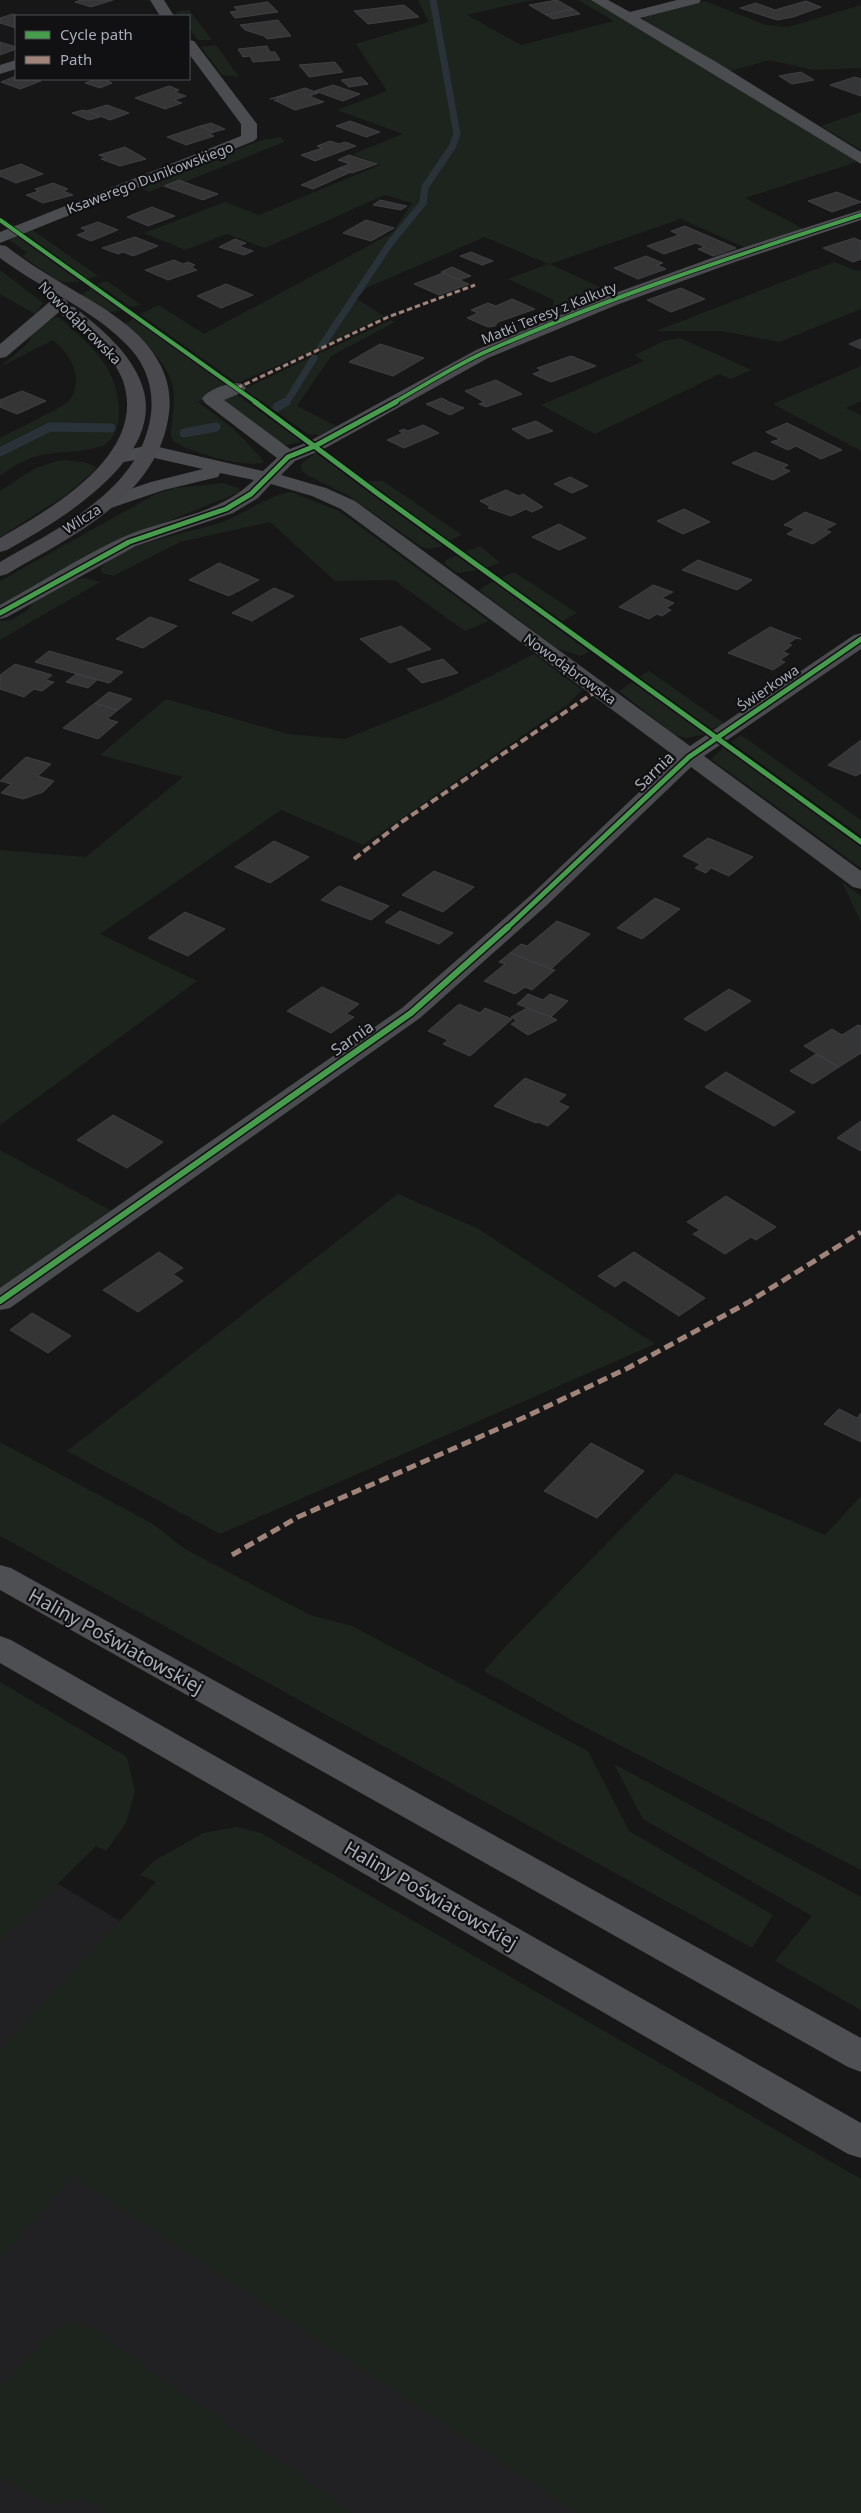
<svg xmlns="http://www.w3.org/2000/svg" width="861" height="2513" font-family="'Noto Sans',sans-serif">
  <rect width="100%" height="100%" fill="#171717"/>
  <path fill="#212123" d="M0 1849 120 1921 861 2513H0Z"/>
  <g fill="#1d241e">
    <path d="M418 0H532L467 15 521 45 614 21 578 0H591L750 95 857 162 745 198 804 229 746 248 681 219 550 264 615 294 558 317 551 314 554 300 508 279 548 264 485 237 366 288 357 299 384 316 321 347 237 383 140 314 159 305 204 334 392 233 412 203 385 195 265 248 227 234 185 250 144 233 225 202 259 215 380 165 353 154 403 134 337 110 387 91 356 44 429 22Z"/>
    <path d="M705 1 766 25 788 27 861 5V68L814 70 769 60 731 71 646 21 643 17Z"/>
    <path d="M189 10 212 40H198L189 28V16H179L176 12Z"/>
    <path d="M216 45 239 77 222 75 201 47Z"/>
    <path d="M861 112V150L821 126Z"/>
    <path d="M281 137 284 142 184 182 179 180 149 192 137 187 262 140Z"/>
    <path d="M31 229 98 276 88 279 24 232Z"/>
    <path d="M15 235 80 282H60L22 256 27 253 7 238Z"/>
    <path d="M834 262 857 271 861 270V309L779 342 721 331H656Z"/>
    <path d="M0 270 43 303 35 314 0 294Z"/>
    <path d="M107 281 141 305 131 307 97 284Z"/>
    <path d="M91 289 121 311 107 312 80 295Z"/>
    <path d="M56 317 61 319C92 347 119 368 119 413 119 427 115 438 103 446 60 458 41 444 0 476V438C11 432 63 407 69 401 86 379 70 354 53 340L0 367 28 343 35 329Z"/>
    <path d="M133 319 227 386 198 402 235 430 263 460V463C241 467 192 453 173 441L171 435C171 420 176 402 173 388 169 364 142 338 123 325Z"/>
    <path d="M391 320 395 322 331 356 297 406 336 426 320 435 308 434 244 389Z"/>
    <path d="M680 338 752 370 730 379 720 374 595 434 541 405 644 361 635 355 664 341Z"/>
    <path d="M861 366V401L845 408 861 415V451L773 404Z"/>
    <path d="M236 394 301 440V442L286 445 278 443 221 399Z"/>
    <path d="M316 453 443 546 430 549 422 547 349 496 309 476 301 470 302 463Z"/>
    <path d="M60 460 84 462 95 466 96 469 66 495 0 537V491L34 469Z"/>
    <path d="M367 481H383L462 535 449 541Z"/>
    <path d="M223 483 238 488 240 492 131 536 0 607V581L156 494 175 488Z"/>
    <path d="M291 492 339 511 489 621 465 631 394 580 335 581 270 522 180 542 113 576 102 573 100 568C135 538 183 536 225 521 248 512 266 496 291 492Z"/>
    <path d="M480 546 500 563 486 568 464 552Z"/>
    <path d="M457 555 478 570 457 573 444 563 446 560Z"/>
    <path d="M514 572 577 613 562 621 501 578Z"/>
    <path d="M85 578 100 582 0 640V621L11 620 28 610 33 601 72 580Z"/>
    <path d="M493 581 590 652 580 656 556 648 479 590Z"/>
    <path d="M534 654 582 690 567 705 363 845 281 810 100 934 197 981 0 1125V850L86 857 183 777 100 755 166 699 288 734 345 739 451 696Z"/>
    <path d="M649 671 725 724 712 729 639 677Z"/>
    <path d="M634 681 706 734 686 738 675 735 619 691Z"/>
    <path d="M741 735 861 820V836L731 742Z"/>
    <path d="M724 747 861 847V868L711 759Z"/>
    <path d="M842 882 861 896V922Z"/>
    <path d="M0 1150 115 1213 0 1293Z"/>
    <path d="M398 1194 477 1228 655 1344 220 1534 67 1451Z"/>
    <path d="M0 1442 153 1524 185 1549 310 1615 352 1626 588 1751 629 1831 773 1915 752 1948 0 1536Z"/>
    <path d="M676 1473 825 1535 861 1496V1870L577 1723 484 1671 506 1646Z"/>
    <path d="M0 1682 127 1757 135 1791 126 1823 106 1851 96 1846 0 1941Z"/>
    <path d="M614 1764 861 1897V2010L775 1961 812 1916 643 1819Z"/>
    <path d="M237 1827 261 1833 861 2179V2513H578L73 2176 0 2259V2049L156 1882 140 1875 154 1861 203 1833Z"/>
    <path d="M71 2323 88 2326 352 2513H109L82 2498C51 2513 26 2491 0 2474V2388L51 2332Z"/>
  </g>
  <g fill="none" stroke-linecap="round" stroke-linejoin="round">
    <g stroke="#2a3239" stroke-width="7">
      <path d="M321 347 391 242 423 203 425 187 452 147 457 134 433 0"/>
      <path d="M284 403 288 400 314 358"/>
    </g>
    <g stroke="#2a3239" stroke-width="9">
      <path d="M277 407 286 402"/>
      <path d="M184 433 216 427"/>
      <path d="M0 452 50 427 111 428"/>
    </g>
  </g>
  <g fill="#353536" stroke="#3f4043">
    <path d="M81 0H113L91 7 75 2Z"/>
    <path d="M557 0 573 9 546 15 529 5Z"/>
    <path d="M806 1 821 7 793 17 777 20 740 8 756 3 775 10Z"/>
    <path d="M268 2 278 12 235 18 230 12 238 11 234 7Z"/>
    <path d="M404 5 419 17 368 24 354 11Z"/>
    <path d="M573 9 580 14 553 19 546 15Z"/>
    <path d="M13 14 18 16 16 28 0 23V18Z"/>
    <path d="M278 20 291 36 267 39 264 36 245 30 240 25Z"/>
    <path d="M0 42 16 47V49L0 55Z"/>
    <path d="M267 46 270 52H275L280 60 253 62 250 56 243 57 238 49Z"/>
    <path d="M335 62 343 72 309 77 299 65Z"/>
    <path d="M801 72 814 80 792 84 779 76Z"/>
    <path d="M16 76V79L41 81 20 89 1 82Z"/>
    <path d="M361 77 368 84 349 87 341 80Z"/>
    <path d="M855 77 861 79V96L830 85Z"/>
    <path d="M96 79H105L112 83 100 88 85 83Z"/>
    <path d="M333 85 360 94 343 101 315 91Z"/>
    <path d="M169 86 179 90 175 92 186 96 174 100 182 103 165 109 135 98Z"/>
    <path d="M305 88 318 93 309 96 324 102 295 110 274 100 285 96 270 99Z"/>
    <path d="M107 105 129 113 110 120 87 111Z"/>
    <path d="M83 110 87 111 100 117 89 120 72 113Z"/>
    <path d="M350 121 380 132 366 137 336 126Z"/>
    <path d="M211 123 225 129 214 132 200 126Z"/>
    <path d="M200 126 214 132 209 134 214 136 186 145 167 137Z"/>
    <path d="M330 141 339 144 345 142 356 146 315 161 301 155 322 148 317 146Z"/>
    <path d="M125 147 146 159 120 166 101 159 106 158 99 155Z"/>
    <path d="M349 155 377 164 352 173 339 168 350 164 338 160Z"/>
    <path d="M21 164 43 174 16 183 0 176V171Z"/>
    <path d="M339 168 351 172 313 189 301 185Z"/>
    <path d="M179 180 184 182 218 194 203 200 164 186Z"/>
    <path d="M53 183 68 189 63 191 73 195 43 203 26 195 39 191 35 189Z"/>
    <path d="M837 192 861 202 832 212 808 201Z"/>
    <path d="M380 200 407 206 401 210 373 205Z"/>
    <path d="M152 207 175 216 148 226 127 217Z"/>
    <path d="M366 220 394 228 371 241 343 233Z"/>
    <path d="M98 222 118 230 91 241 77 235 87 231 81 228Z"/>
    <path d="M685 226 694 230 736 248 713 256 698 249 705 247 696 243 664 254 647 246 679 235 671 231Z"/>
    <path d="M135 237 158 246 133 256 123 252 118 254 102 248Z"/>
    <path d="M854 238 861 241V259L853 262 823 248Z"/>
    <path d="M235 239 246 243 239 246 253 251 244 255 219 247Z"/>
    <path d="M471 252 493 261 482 265 460 256Z"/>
    <path d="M646 256 663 263 657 265 666 269 638 279 614 268Z"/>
    <path d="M174 260 183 264 188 262 195 265 191 267 197 270 168 280 145 270Z"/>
    <path d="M452 267 471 276 459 280 441 272Z"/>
    <path d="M443 273 469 284 439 295 414 284Z"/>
    <path d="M226 284 253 295 221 308 197 296Z"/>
    <path d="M681 288 705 299 671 312 647 300Z"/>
    <path d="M512 299 535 309 498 322 495 326 488 327 467 318 478 313 471 310 488 303 496 306Z"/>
    <path d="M861 339V349L849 344Z"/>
    <path d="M380 344 424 358 393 376 349 362Z"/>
    <path d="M571 356 596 366 551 382 533 374 542 370 537 368Z"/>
    <path d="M496 380 522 394 486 407 479 404 484 402 465 391Z"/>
    <path d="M22 391 46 401 17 414 0 407V400Z"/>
    <path d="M442 398 449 402 464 408 450 415 426 404Z"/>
    <path d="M536 421 553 431 528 439 512 429Z"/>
    <path d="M787 423 842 450 821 459 796 446 788 450 771 442 780 439 766 432Z"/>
    <path d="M423 425 439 433 404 448 387 440 403 433 399 431 404 429 408 431Z"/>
    <path d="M755 452 788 465 783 468 790 471 773 480 732 463Z"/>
    <path d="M570 477 588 486 572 493 554 484Z"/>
    <path d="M506 490 519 496 523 494 543 507 532 512 526 509 511 516 488 508 491 507 480 501Z"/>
    <path d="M684 509 710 522 683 534 657 521Z"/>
    <path d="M805 512 836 524 825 530 831 532 813 544 787 534 795 529 784 525Z"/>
    <path d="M559 524 586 538 559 550 532 537Z"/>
    <path d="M698 560 752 580 737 590 682 570Z"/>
    <path d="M219 563 259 580 229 596 189 580Z"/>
    <path d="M653 585 673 592 662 598 674 603 666 608 671 610 662 616 657 614 649 619 619 607Z"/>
    <path d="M274 588 294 596 252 621 232 613Z"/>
    <path d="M150 617 177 626 143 648 116 639Z"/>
    <path d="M401 626 431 649 390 663 360 639Z"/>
    <path d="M770 627 801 639 796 638 788 644 792 645 783 652 789 654 780 660 785 662 773 670 728 653Z"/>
    <path d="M49 651 123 672 109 683 35 662Z"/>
    <path d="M443 659 458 673 422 683 407 669Z"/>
    <path d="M15 664 52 675 46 680 54 682 42 691 34 689 24 697 0 689V675Z"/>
    <path d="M76 674 97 680 88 688 66 682Z"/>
    <path d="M109 692 132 699 118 710 95 703Z"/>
    <path d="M95 703 118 710 107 719 118 722 98 739 63 728Z"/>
    <path d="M861 740V773L856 776 828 765Z"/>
    <path d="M26 757 51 764 38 776 54 781 43 792 23 799 1 793 11 784 0 781Z"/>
    <path d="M708 838 753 857 729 876 711 868 706 873 695 868 700 864 683 856Z"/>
    <path d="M274 841 309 857 270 883 235 867Z"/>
    <path d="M434 871 474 887 443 912 402 895Z"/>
    <path d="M339 886 389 906 371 920 321 900Z"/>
    <path d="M655 898 680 909 642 939 617 928Z"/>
    <path d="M400 911 453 933 439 944 385 922Z"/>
    <path d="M185 912 225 929 188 956 148 938Z"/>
    <path d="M557 921 590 934 551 969 510 953 521 944 527 946Z"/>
    <path d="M510 953 551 969 555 970 532 990 525 987 515 994 484 981 505 964 499 962Z"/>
    <path d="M322 987 359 1004 346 1014 354 1017 331 1033 287 1011Z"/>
    <path d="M729 989 751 1001 706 1031 684 1019Z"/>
    <path d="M528 994 543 1000 550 994 568 1001 551 1017 517 1004Z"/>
    <path d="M459 1004 480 1013 485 1008 512 1019 470 1056 443 1044 448 1040 428 1031Z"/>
    <path d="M527 1008 551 1017 557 1020 528 1035 511 1024 517 1021 511 1017Z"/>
    <path d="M858 1025 861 1026V1053L839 1067 804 1046 832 1029 842 1035Z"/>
    <path d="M816 1054 839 1067 813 1084 790 1071Z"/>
    <path d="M726 1072 795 1112 774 1126 705 1087Z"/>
    <path d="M525 1078 566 1095 558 1102 569 1107 548 1126 538 1122 536 1123 494 1106Z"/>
    <path d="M113 1115 163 1142 127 1168 77 1140Z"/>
    <path d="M861 1121V1151L837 1138Z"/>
    <path d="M726 1196 776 1227 756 1240 751 1237 725 1254 693 1234 700 1230 687 1222Z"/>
    <path d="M159 1252 183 1268 173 1274 183 1281 138 1312 103 1290Z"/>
    <path d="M634 1252 705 1298 679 1316 624 1280 615 1287 598 1276Z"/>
    <path d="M32 1313 71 1336 48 1353 10 1330Z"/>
    <path d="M839 1409 857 1418 861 1413V1442L824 1424Z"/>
    <path d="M591 1443 644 1471 597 1518 544 1491Z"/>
  </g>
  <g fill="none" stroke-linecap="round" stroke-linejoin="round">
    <g fill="#4b4c50" fill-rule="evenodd">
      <path d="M150 0H164L174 16H160Z"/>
      <path d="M591 0H608L630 12 677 0H701L699 3 640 18 718 63 861 152V164Z"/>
      <path d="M189 40 194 41 257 124V138L254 141 0 243V232L241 136V124L189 54Z"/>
      <path d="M16 60V69L0 74V65Z"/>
      <path d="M861 210V220L735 262 619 304 488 358 322 450 295 461 281 475 326 488 355 501 690 746 854 635 861 633V649L704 756 861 871V889L853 887 691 767 547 905 420 1018 10 1308 0 1310V1288L402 1008 531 895 676 757 341 509 312 496 271 484 258 498 233 513 136 546 7 617 0 619V605C40 583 80 557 121 538 165 518 218 516 254 480L220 473 218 477 164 490 105 510 98 508 95 504 98 500 151 482 203 469 150 457 119 463 112 461 110 457 112 453 150 445 263 471 277 458 205 403 202 399C208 389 232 381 243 384L246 388 243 392 224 400 290 449 308 442 476 350 607 296 723 254Z"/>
      <path d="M59 298 65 299 68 303 65 307 6 357 0 358V344L53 299Z"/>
    </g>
    <g fill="#4a4a4e" fill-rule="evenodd">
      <path d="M0 245 6 246C20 257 35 267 50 276 80 295 112 310 138 335 159 356 173 382 169 413 159 496 72 536 7 574L0 576V562C60 527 141 490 151 414 154 386 145 362 125 343 89 307 40 288 0 258Z"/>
      <path d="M68 306 74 307C99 327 127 349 140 380 173 455 60 520 7 550L0 552V538C52 508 148 454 123 381 113 353 84 332 62 315L59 311 62 307Z"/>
    </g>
    <g fill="#4d4f52" fill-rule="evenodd">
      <path d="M0 1565 11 1568 861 2038V2072L848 2067 0 1590Z"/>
      <path d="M0 1636 11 1640 861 2123V2158L848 2154 0 1663Z"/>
    </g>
    <path stroke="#a18479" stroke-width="3" stroke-dasharray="5.5 3" stroke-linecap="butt" d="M237 388 388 317 475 285"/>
    <path stroke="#a18479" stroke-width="4" stroke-dasharray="8 4" stroke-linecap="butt" d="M354 859 403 821 598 690"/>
    <path stroke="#a18479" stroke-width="5" stroke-dasharray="10 5" stroke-linecap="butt" d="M232 1555 298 1517 525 1417 628 1368 747 1303 861 1232"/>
    <defs>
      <g id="cycleway-far2">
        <path d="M0 220 257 403"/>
        <path d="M393 403C423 386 453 367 483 353 606 298 734 256 861 215"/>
      </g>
      <g id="cycleway-far1">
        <path d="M255 402 377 493 861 842"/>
        <path d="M0 613 129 542 226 509 251 494 288 457 315 446 396 402"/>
        <path d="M507 928 689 757 861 639"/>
      </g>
      <path id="cycleway" d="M0 1301 411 1013 508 927"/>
    </defs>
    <use href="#cycleway-far2" stroke="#111113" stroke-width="5.5"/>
    <use href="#cycleway-far1" stroke="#111113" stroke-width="8"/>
    <use href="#cycleway" stroke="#111113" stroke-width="9"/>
    <use href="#cycleway-far2" stroke="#469c4c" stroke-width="4"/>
    <use href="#cycleway-far1" stroke="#469c4c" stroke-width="5"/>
    <use href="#cycleway" stroke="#469c4c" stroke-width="6"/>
  </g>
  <g text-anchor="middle" stroke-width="4.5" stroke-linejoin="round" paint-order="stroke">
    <g font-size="14" fill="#a8adb8" stroke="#111113">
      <text transform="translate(150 178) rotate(-21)" y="5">Ksawerego Dunikowskiego</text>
      <text transform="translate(549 313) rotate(-22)" y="5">Matki Teresy z Kalkuty</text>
      <text transform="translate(80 323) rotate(45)" y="5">Nowodąbrowska</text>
      <text transform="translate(82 519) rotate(-33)" y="5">Wilcza</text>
      <text transform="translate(570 669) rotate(36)" y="5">Nowodąbrowska</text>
      <text transform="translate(768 688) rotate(-34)" y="5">Świerkowa</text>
    </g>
    <g font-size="16" fill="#a8adb8" stroke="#111113">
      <text transform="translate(654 771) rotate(-44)" y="6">Sarnia</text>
      <text transform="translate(352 1038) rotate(-35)" y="6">Sarnia</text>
    </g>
    <g font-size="19" fill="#a8adb8" stroke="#111113">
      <text transform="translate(116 1641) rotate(29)" y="7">Haliny Poświatowskiej</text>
      <text transform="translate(431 1895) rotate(30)" y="7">Haliny Poświatowskiej</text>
    </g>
  </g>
  <rect x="15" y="15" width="175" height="65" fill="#111113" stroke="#4d4f55"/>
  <rect x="25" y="31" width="25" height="8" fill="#469c4c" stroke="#4d4f55"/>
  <text x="60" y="40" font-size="15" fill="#a8adb8">Cycle path</text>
  <rect x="25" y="56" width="25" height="8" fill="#a18479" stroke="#4d4f55"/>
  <text x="60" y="65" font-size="15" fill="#a8adb8">Path</text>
</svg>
